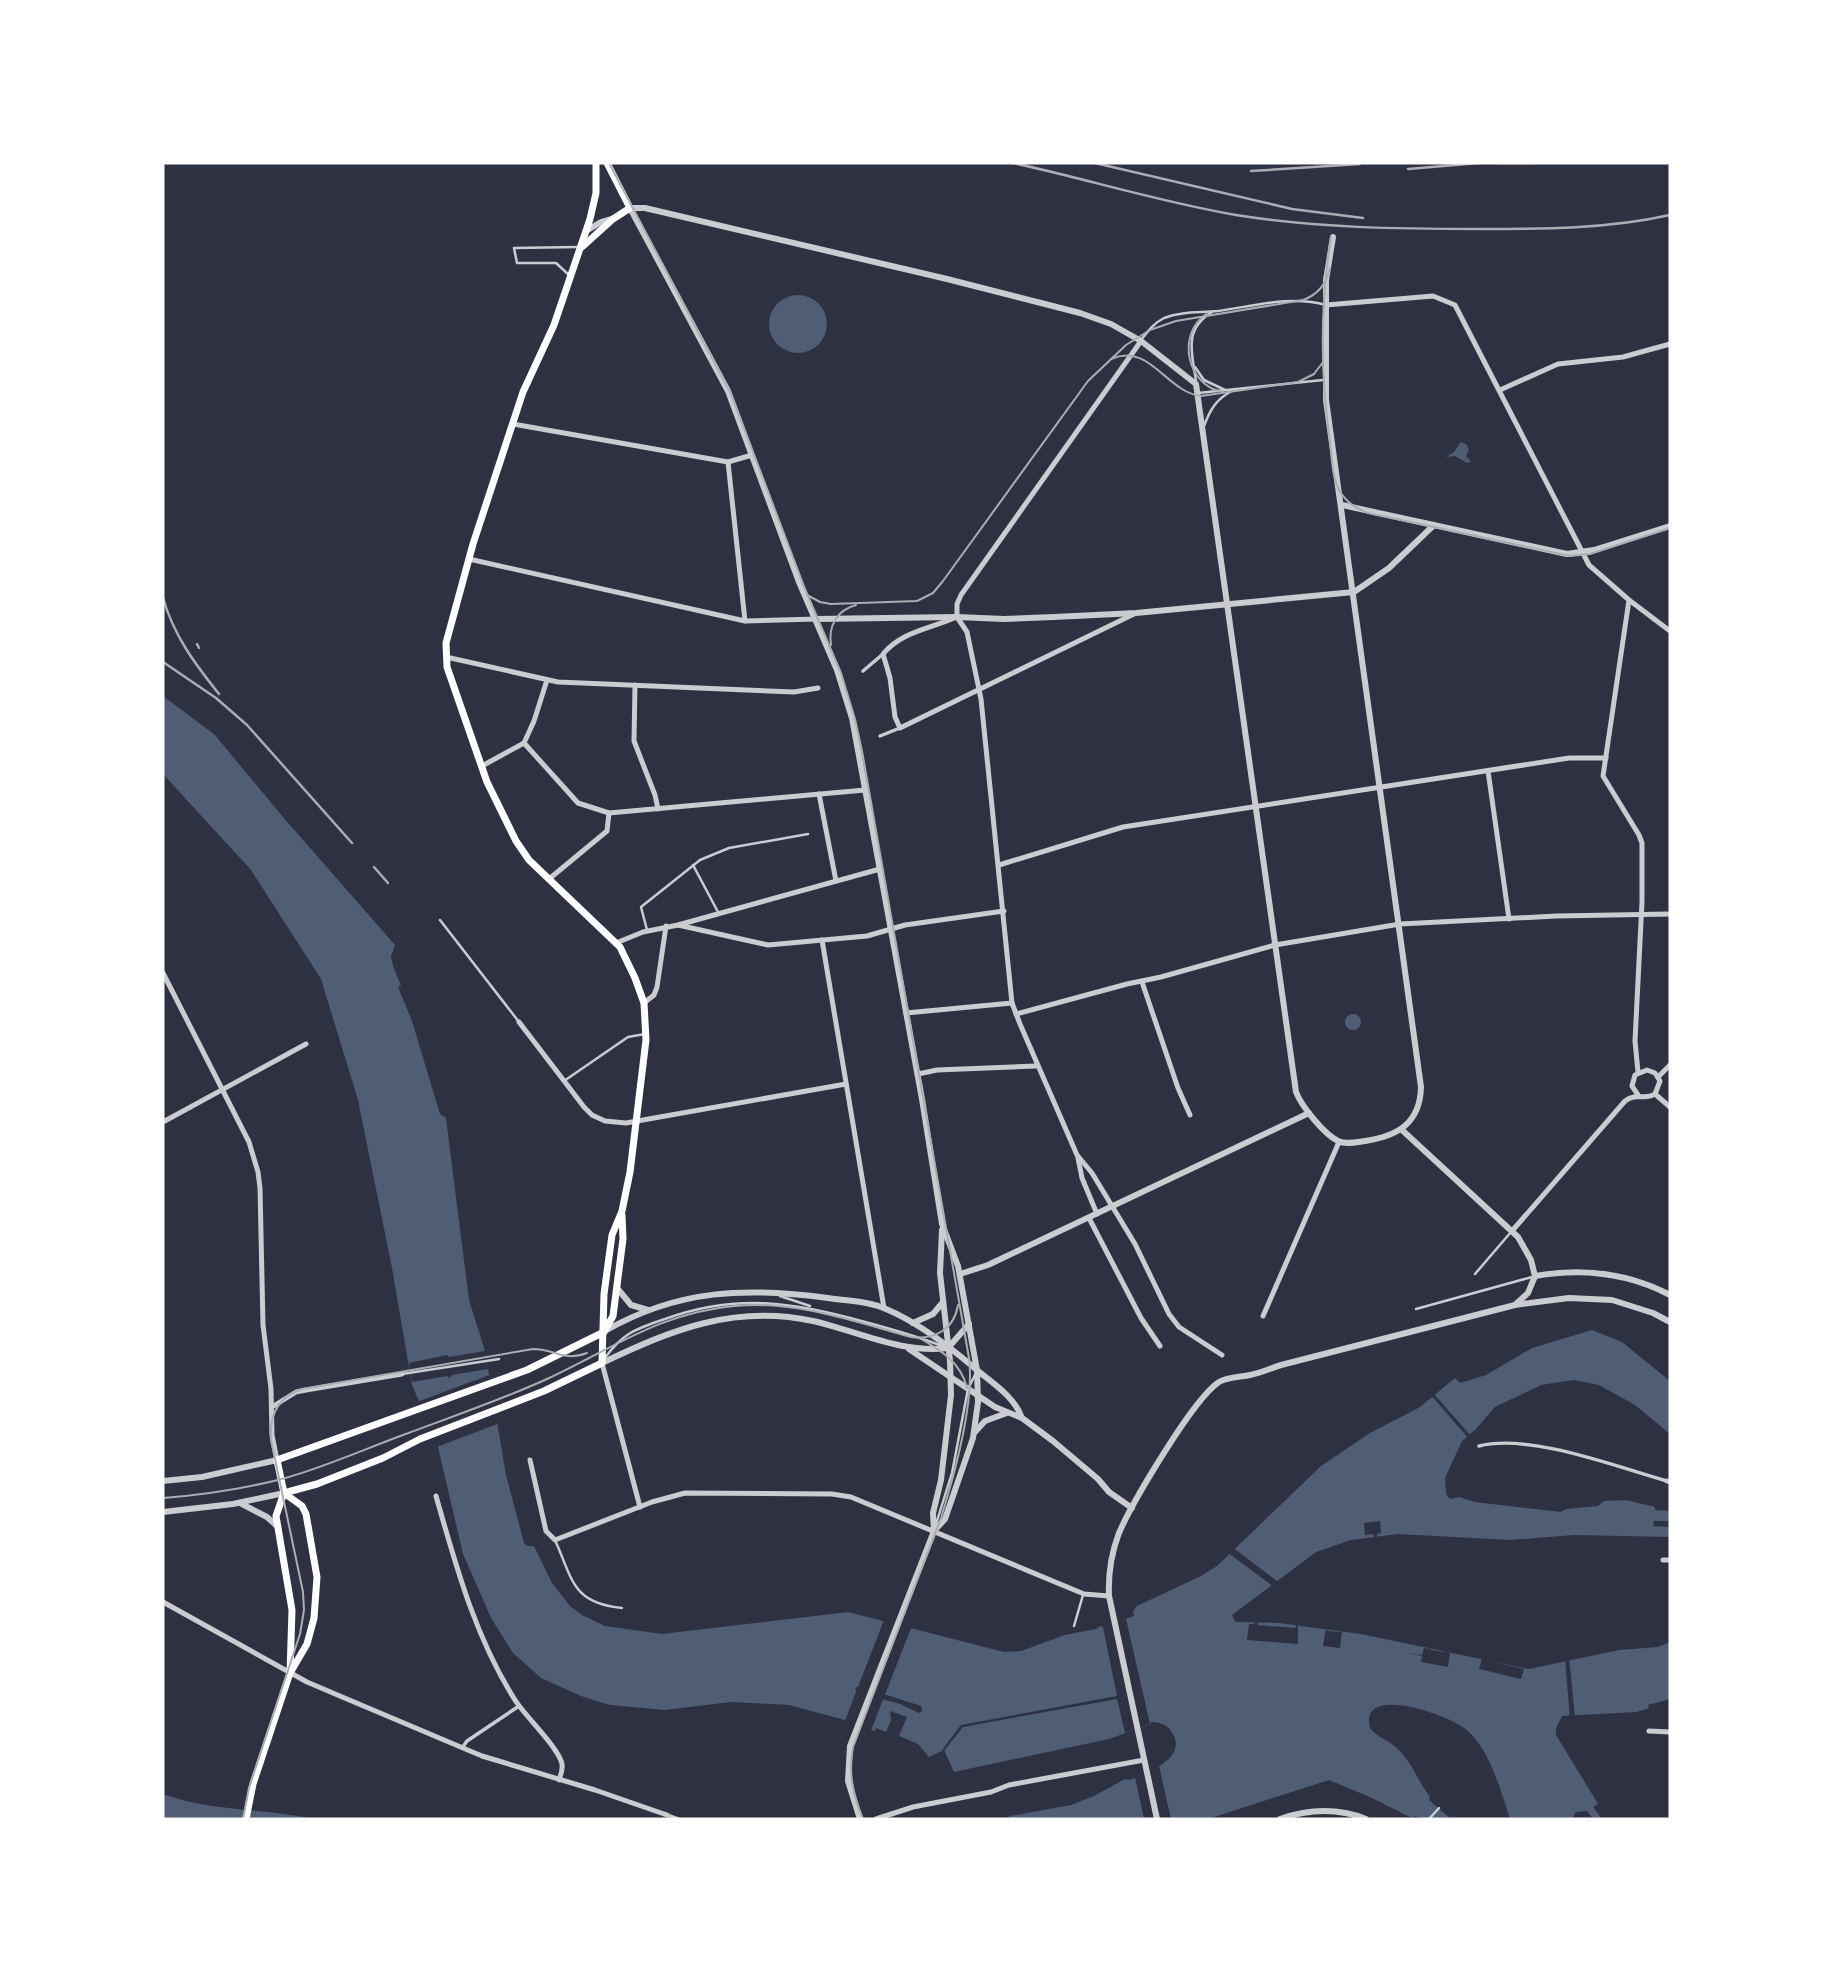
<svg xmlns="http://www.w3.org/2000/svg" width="1833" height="1982" font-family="Inter,sans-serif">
  <rect width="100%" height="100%" fill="#2d3142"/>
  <g fill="#4f5d75" fill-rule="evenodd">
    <circle cx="798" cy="324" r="29"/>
    <path d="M1461 442 1467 445 1469 450 1466 456 1471 462 1467 463 1455 456 1446 457 1454 452Z"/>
    <path d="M163 696 215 735 283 817 395 945 391 956C392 966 397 976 401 985L398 987 412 1021 440 1114 446 1118 469 1300 485 1351 506 1475 524 1543 527 1546H534L552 1583 570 1606 582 1615 605 1626 662 1634 848 1612 1004 1652 1021 1651 1065 1635 1096 1629 1100 1626 1103 1627 1134 1616 1133 1611 1137 1606 1201 1576 1217 1566 1321 1466 1370 1433 1420 1407 1455 1378 1460 1383 1486 1375 1532 1348 1592 1330 1622 1342 1670 1381V1434L1635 1405 1599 1385 1574 1380 1541 1385 1495 1407 1476 1429 1462 1441 1445 1478 1446 1494 1450 1499 1459 1497 1475 1502 1561 1512 1566 1509 1598 1506 1604 1501 1626 1500 1655 1507V1510L1670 1511V1521H1654L1653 1526 1670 1527V1537L1574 1535 1510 1540 1398 1534 1351 1540 1316 1552 1232 1615 1235 1622 1279 1623 1361 1634 1529 1669 1619 1650 1658 1647 1670 1642V1699L1648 1705 1649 1708 1637 1712 1562 1716 1556 1728V1735L1598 1804 1593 1807 1602 1819H1593L1587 1811 1576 1812 1572 1819H1510C1501 1791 1490 1751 1468 1731 1453 1716 1358 1682 1370 1728 1378 1738 1390 1741 1398 1749 1412 1763 1418 1781 1430 1797L1429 1800 1451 1819 1454 1816 1456 1819H1424L1414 1816 1412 1818 1370 1797 1329 1780 1208 1819H1004L1010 1816 1071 1805 1094 1796 1125 1779 1130 1780C1148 1772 1190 1758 1171 1731 1166 1724 1159 1722 1151 1722V1724L1109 1739 954 1772 944 1750 929 1757 918 1744 899 1736 907 1717 890 1711 891 1720 886 1732 876 1728 875 1731 871 1730V1727L789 1705 731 1702 665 1710 610 1705 581 1696 541 1678 513 1653 491 1618 463 1554 437 1443 412 1385 392 1268 358 1100 321 979 251 870 163 774ZM859 1686 921 1706 922 1711 919 1713 900 1704 857 1692 855 1688Z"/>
    <circle cx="1353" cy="1022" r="8"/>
    <path d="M163 1794C212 1812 264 1808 315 1819H163Z"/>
  </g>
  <g fill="#2d3142">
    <path d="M485 1351 488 1369 452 1375 450 1378 447 1376 412 1382 409 1363 447 1355 449 1357Z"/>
    <path d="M492 1374 500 1423 434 1448 417 1402Z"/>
    <path d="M1432 1392 1472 1437 1469 1439 1430 1394Z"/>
    <path d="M1380 1521 1381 1533 1377 1534V1537H1374L1373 1534 1365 1535 1364 1523Z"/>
    <path d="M1232 1547 1277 1581 1280 1583 1274 1587 1227 1552Z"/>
    <path d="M1126 1619 1150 1724 1125 1733 1117 1699 963 1727 944 1751 942 1750 961 1725 1117 1696 1103 1627Z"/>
    <path d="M884 1620 911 1628 870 1733 867 1730 844 1723Z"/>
    <path d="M1255 1621H1257L1258 1625 1295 1628 1298 1622V1644L1247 1640 1249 1624H1254Z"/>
    <path d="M1326 1628 1328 1631 1340 1632 1342 1630 1340 1648 1323 1646Z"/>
    <path d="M1430 1647 1431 1650 1444 1652 1445 1649 1446 1652 1450 1653 1448 1667 1421 1662 1422 1656 1405 1653 1422 1655 1424 1648 1429 1649Z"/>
    <path d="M1569 1657 1575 1718 1570 1719 1565 1659Z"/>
    <path d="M1482 1659 1524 1669 1521 1679 1479 1669Z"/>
    <path d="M1159 1766 1171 1819H1144L1135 1777Z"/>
  </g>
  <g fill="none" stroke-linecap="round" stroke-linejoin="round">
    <g stroke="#caccd0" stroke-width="2.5">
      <path d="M569 275 556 263H517L514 248 578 247"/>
      <path d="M1141 340C1148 331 1154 323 1164 318 1182 311 1200 313 1218 311 1254 306 1291 295 1326 305"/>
      <path d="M1195 367 1204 380 1225 390"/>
      <path d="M1196 381C1192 353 1183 330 1212 312"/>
      <path d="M1198 393 1323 380"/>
      <path d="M1204 426C1210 410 1216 399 1232 391"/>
      <path d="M693 865 718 912"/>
      <path d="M440 920 519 1022"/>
      <path d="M647 930 641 907 700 860 729 848 808 834"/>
      <path d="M564 1081 628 1037 645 1034"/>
      <path d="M1475 1274 1511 1232"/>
      <path d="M780 1296 810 1306"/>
      <path d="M1416 1309 1532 1277"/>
      <path d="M604 1359C623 1333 635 1329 665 1319 736 1293 794 1302 865 1322 891 1329 917 1336 942 1346"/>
      <path d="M402 1374 499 1359"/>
      <path d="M936 1524 952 1473 968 1389 975 1375"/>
      <path d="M555 1540C573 1580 572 1603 622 1608"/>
      <path d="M1074 1626 1083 1595"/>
      <path d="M1429 1819 1439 1808"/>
    </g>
    <g stroke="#caccd0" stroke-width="3.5">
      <path d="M863 671 883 654"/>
      <path d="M880 736 900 728"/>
      <path d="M1479 1446C1529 1433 1617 1467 1667 1481"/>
      <path d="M462 1748 467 1741 519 1706"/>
      <path d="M667 1815 678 1819"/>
    </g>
    <g stroke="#caccd0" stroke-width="5">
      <path d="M1326 305 1433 296 1455 305 1589 565 1629 600 1670 631"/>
      <path d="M1500 390 1558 364 1623 357 1670 344"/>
      <path d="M513 424 728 462 752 455"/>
      <path d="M728 462 745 621"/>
      <path d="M469 559 745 621 816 619"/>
      <path d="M1629 600 1603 776 1639 835 1642 843V902L1635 1041 1638 1072"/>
      <path d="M957 617 967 632 981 699 1012 1003 1020 1024 1077 1155 1092 1173 1135 1244 1169 1314 1179 1327 1222 1355"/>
      <path d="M957 617V604L961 595 1141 341"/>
      <path d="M954 618C929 629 901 632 883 654L890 678 895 717 900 728 1134 614"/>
      <path d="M446 657 558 682 794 692 818 688"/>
      <path d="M635 685 634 741 655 795 658 809"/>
      <path d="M524 743 578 803 609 813 865 790"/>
      <path d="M482 766 524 743 534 721 547 680"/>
      <path d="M1488 771 1509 919"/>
      <path d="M819 794 836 881"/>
      <path d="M999 865 1123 827 1569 758H1606"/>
      <path d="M549 879 607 831 609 813"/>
      <path d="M678 925 768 945 867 936 905 925 1004 911"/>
      <path d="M822 940 884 1308"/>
      <path d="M616 943 643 932 678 925 880 869"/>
      <path d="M163 973 249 1142 258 1172 260 1188 263 1325 271 1389 272 1435 277 1460"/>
      <path d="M1142 982 1178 1088 1190 1115"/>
      <path d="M644 1003 654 995 657 987 666 926"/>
      <path d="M906 1013 1012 1003"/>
      <path d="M1016 1014 1127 984 1161 977 1275 945 1400 924 1556 916 1670 914"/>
      <path d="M519 1022 584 1107 592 1115 605 1121 626 1123 846 1084"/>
      <path d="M918 1074 937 1070 1036 1066"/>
      <path d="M1658 1077 1670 1065"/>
      <path d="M1655 1094 1670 1107"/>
      <path d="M163 1122 306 1044"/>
      <path d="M1078 1158 1082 1178 1097 1214"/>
      <path d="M1089 1218 1141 1318 1160 1346"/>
      <path d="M1512 1231 1625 1101C1637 1092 1644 1101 1655 1094L1660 1081 1655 1073 1647 1070 1635 1075 1632 1086 1638 1095"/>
      <path d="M1263 1316 1339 1142"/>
      <path d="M602 1363 640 1507"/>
      <path d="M272 1407 296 1392 306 1390 402 1374"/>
      <path d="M530 1460 546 1531 555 1540 652 1502 685 1493 832 1494 851 1497 1084 1594 1109 1596"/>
      <path d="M1667 1481 1670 1482"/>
      <path d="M436 1496C456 1566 475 1637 515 1700 525 1716 559 1748 562 1764 563 1770 561 1774 559 1780"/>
      <path d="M1663 1560H1670"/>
      <path d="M163 1602 307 1682 347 1699 482 1756 595 1790 667 1815"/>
      <path d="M1649 1731 1670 1732"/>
      <path d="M876 1819 913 1807 991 1792 1009 1785 1144 1760"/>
    </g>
    <g stroke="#caccd0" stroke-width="6">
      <path d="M586 231 601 222 611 219"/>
      <path d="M1342 505 1567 554 1594 550 1670 526"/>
      <path d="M816 619 957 617 1004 619 1054 617 1136 613 1354 592 1389 568 1434 525"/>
      <path d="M1402 1130 1518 1237 1531 1260 1535 1276"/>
      <path d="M960 1274 988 1265 1309 1113"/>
      <path d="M1535 1276C1581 1268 1628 1273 1670 1295"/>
      <path d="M617 1288 631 1305 648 1310"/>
      <path d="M1516 1304 1528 1293 1535 1276"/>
      <path d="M913 1323 933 1314 943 1302"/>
      <path d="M605 1331C678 1289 747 1287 828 1298 847 1301 869 1301 886 1309 917 1322 946 1344 971 1365 990 1382 1013 1394 1022 1418"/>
      <path d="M909 1349 995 1407 1022 1418 1053 1441 1098 1479 1109 1492 1132 1508"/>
      <path d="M602 1363C671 1330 734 1304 813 1321 857 1331 902 1354 948 1348L969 1324"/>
      <path d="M975 1432 985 1421 1007 1413"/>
      <path d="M163 1481 202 1477 277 1460"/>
      <path d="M240 1503 267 1517 278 1527"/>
      <path d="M163 1512 233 1504 284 1493"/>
      <path d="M934 1531 945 1519 973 1438 978 1402 977 1370 958 1266 942 1224 922 1099 852 718 837 670 799 582 728 391 630 208H645L947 279 1080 313 1111 324 1141 341 1196 384 1296 1092C1302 1107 1324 1134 1338 1141 1346 1145 1357 1142 1365 1141 1397 1136 1420 1124 1421 1087L1326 400V280L1333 237"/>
      <path d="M860 1819 848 1781 850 1746 934 1531 933 1513 941 1480 951 1395 950 1361 940 1273 942 1230"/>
      <path d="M1157 1819 1109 1596C1108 1574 1111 1554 1119 1533 1132 1503 1193 1399 1219 1382 1227 1377 1240 1377 1250 1375 1262 1373 1273 1367 1285 1364L1515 1305 1569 1298 1612 1300 1653 1313 1670 1322"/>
      <path d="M1280 1819C1309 1809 1338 1808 1366 1819"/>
    </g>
    <g stroke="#fff" stroke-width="7">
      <path d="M582 247 613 219 630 208 607 163"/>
      <path d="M284 1493 317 1484 383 1458 420 1439 544 1391 602 1363 604 1294 612 1235 622 1211 630 1172 646 1040 644 1003 635 978 620 947 529 860 516 841 487 782 447 667 446 643 473 544 523 392 554 325 590 219 596 193V163"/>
      <path d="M290 1673 292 1610 276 1516 284 1493 277 1460 527 1370 604 1332 613 1316 623 1239 622 1215"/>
      <path d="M246 1819 253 1784 290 1673 307 1644 314 1618 317 1577 306 1514 302 1506 284 1493"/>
    </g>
    <g stroke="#abadb3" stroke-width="2">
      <path d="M609 163 731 394 805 589 841 673 855 719 862 751 969 1358C975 1402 954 1476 941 1518L853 1747C848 1773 853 1795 863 1819"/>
      <path d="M1331 237C1320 306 1320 373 1330 442 1332 458 1332 476 1339 490 1346 502 1355 508 1368 513L1570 556 1590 554 1670 528"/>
      <path d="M1206 314C1176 335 1187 386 1223 392"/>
      <path d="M1111 359C1150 342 1166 392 1201 396L1298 382 1314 374 1323 362"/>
      <path d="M807 595 820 602 831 604 917 601 933 593 943 581 1088 381 1126 345 1150 330 1176 321 1303 300C1319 294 1326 284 1330 268"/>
      <path d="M831 645C828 626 837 610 856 605"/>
      <path d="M918 1337C940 1350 961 1362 967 1388"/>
      <path d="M163 1498C201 1495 241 1489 278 1480 321 1469 362 1450 403 1435 451 1417 501 1400 547 1379 612 1349 659 1313 734 1306 794 1300 853 1321 911 1337 934 1340 954 1330 958 1305"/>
      <path d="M243 1819 249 1788 300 1634 304 1610 303 1592 271 1440C269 1415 278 1397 302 1389L533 1349C556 1349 563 1362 587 1353"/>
      <path d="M1308 1819H1339"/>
    </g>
    <g stroke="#abadb3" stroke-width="2.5">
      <path d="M1013 163C1087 179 1160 202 1236 215 1317 228 1398 229 1480 229 1544 229 1607 229 1670 215"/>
      <path d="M1095 163 1292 209 1363 218"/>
      <path d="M1498 163H1534"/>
      <path d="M1408 169 1479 163"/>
      <path d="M1251 171 1360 164"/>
      <path d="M163 598C174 636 195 664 219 694"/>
      <path d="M197 644 199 648"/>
      <path d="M163 662 216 698 247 725 352 843"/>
      <path d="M374 867 388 883"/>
    </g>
  </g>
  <rect width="1833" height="1982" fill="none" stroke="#ffffff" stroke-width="329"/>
</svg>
